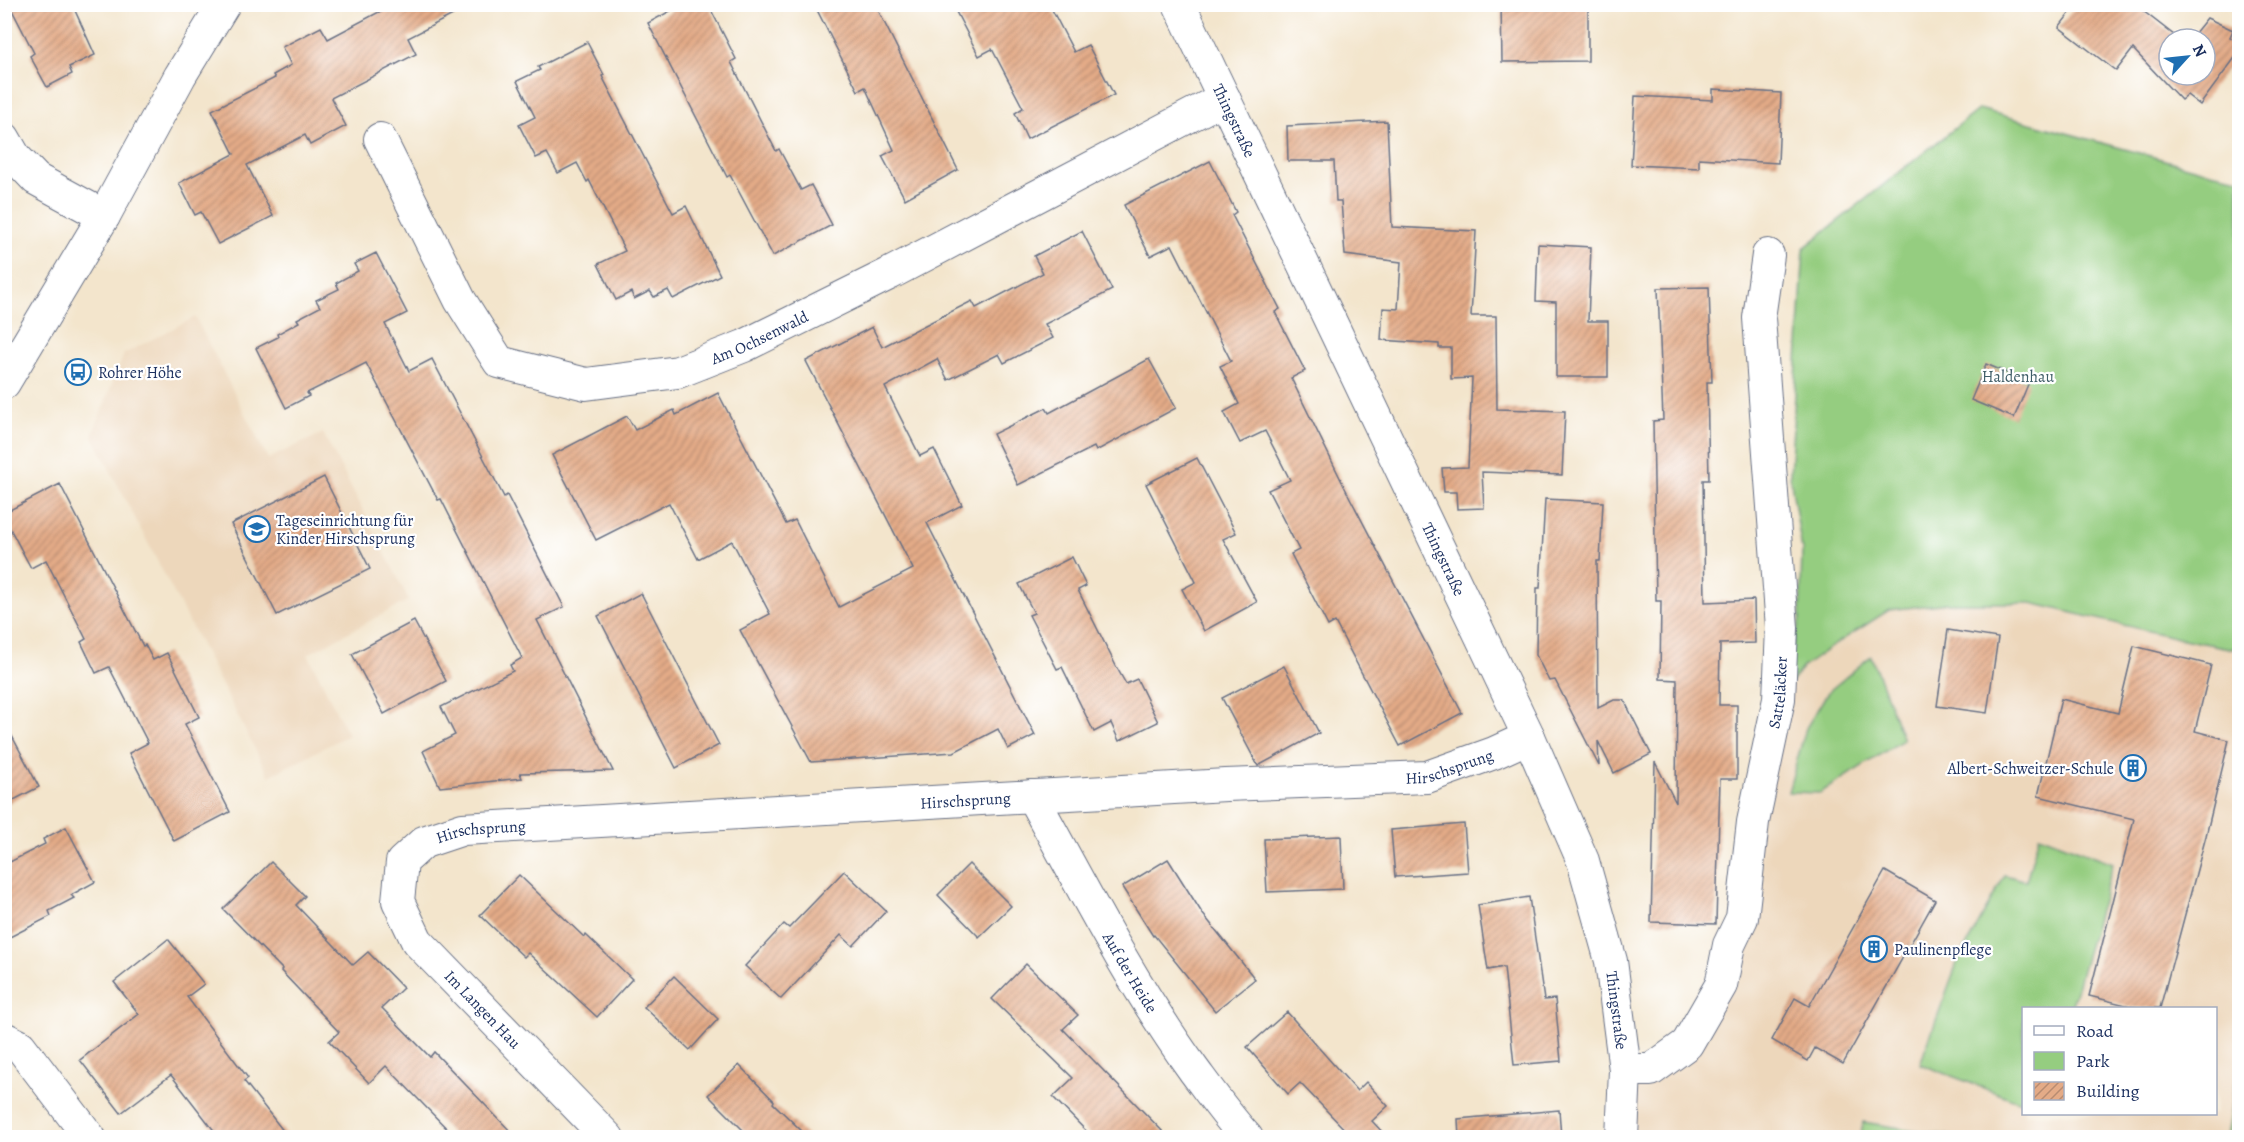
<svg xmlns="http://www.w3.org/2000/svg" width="2244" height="1142" font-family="Alegreya,serif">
  <defs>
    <pattern id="building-hatch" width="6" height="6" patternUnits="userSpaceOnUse" patternTransform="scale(1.5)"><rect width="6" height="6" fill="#e4ab87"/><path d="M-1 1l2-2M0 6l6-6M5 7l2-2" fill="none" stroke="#b88c72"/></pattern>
  </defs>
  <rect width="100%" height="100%" fill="#fff"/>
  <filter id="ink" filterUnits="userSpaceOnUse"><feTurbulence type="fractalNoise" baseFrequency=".0167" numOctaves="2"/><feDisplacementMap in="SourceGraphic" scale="12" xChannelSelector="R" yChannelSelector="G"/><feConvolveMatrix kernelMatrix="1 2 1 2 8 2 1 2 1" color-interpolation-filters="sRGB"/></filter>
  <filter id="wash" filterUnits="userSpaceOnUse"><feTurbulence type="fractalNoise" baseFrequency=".008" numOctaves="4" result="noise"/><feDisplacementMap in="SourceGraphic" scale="24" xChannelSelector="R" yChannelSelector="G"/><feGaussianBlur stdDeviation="1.35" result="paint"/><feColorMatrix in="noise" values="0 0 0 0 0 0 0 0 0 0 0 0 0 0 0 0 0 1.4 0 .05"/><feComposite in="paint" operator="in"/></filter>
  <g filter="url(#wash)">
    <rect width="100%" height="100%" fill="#f3e5cc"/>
    <g fill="#edd7bb" fill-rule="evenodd">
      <path d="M195 317 268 459 323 433 409 600 308 654 348 735 269 776 92 435 124 354Z"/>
      <path d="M1948 603H2031L2178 638 2239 650 2240 1062 2227 1137H1956L1864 1122 1860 1137 1622 1138 1625 1070 1651 1069 1721 985 1779 699 1803 667 1834 645 1889 610ZM2024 1008H2216V1114H2024Z"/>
    </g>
    <g fill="#95cd80" stroke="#587e6f" stroke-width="1.5">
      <path d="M1979 109 2201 170 2239 178V650L2178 638 2031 603H1948L1889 610 1834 645 1803 667 1779 699 1800 619 1802 550 1790 476 1804 248Z"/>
      <path d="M1871 656 1903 740 1820 793 1788 792 1806 728 1828 692Z"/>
      <path d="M2039 835 2113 863 2071 1008H2024L2023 1103 1920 1064 1957 963 2005 875 2026 881Z"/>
      <path d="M2239 1062V1137H2227Z"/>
      <path d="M1863 1122 1956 1137H1860Z"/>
    </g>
    <g id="blocks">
      <g fill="url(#building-hatch)">
        <path d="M9 4H72L95 55 69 67 72 74 47 87 30 56 34 53Z"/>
        <path d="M394 4H474L408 38 416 54 331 98 346 126 310 145 305 135 247 165 273 216 218 244 201 212 195 215 179 183 234 154 212 110 275 78 273 75 291 65 282 47 321 27 328 39Z"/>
        <path d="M683 4H708L736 59 731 62 776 151 779 149 801 190 811 185 832 225 773 256 730 175 727 177 648 23Z"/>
        <path d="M814 4H875L958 170 905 199 882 156 894 150 865 87 858 91Z"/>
        <path d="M952 4H1049L1074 52 1088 45 1114 95 1027 139 1015 113 1023 108 992 49 979 56Z"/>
        <path d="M1501 4H1588V61L1502 62Z"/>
        <path d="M2077 4H2134L2179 39H2169V75H2205V39H2190L2207 18 2233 30 2230 37 2240 44V51L2200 105 2187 95 2181 100 2133 49 2116 71 2059 27Z"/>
        <path d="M587 42 604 75 602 76 673 213 686 206 720 275 673 299 668 290 654 297 650 291 634 299 631 292 616 300 598 264 625 251 589 180 587 182 577 163 558 173 547 153 536 158 519 125 535 117 517 81 540 70 538 67Z"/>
        <path d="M1713 89 1781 93 1778 163 1699 158V168L1631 165 1635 96 1713 100Z"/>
        <path d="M1387 121 1392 227 1476 231 1471 316H1496L1497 409 1565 411 1562 475 1482 472 1484 508 1457 509 1456 492H1444L1442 468 1468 467 1472 378 1451 379V348H1439V344L1381 340 1383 308 1398 309 1401 262 1345 255 1341 201H1336L1334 161H1288L1287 126Z"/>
        <path d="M1210 161 1236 212 1232 215 1280 309 1275 312 1305 371 1291 378 1348 494 1462 713 1400 746 1335 622 1328 626 1291 554 1299 550 1268 490 1290 480 1265 431 1240 443 1224 412 1239 404 1220 366 1231 361 1172 245 1150 256 1124 205Z"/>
        <path d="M1082 231 1112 290 1045 324 1053 338 1004 363 999 354 948 380 937 359 885 387 920 456 934 449 962 505 927 523 1035 735 1008 749 998 729 954 752 811 762 740 630 770 614 732 541 698 559 669 503 596 540 552 455 627 416 635 430 674 410 676 415 718 393 786 524 795 520 839 607 913 569 806 361 872 327 882 347 972 301 976 308 1043 273 1034 256Z"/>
        <path d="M1538 244 1591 247 1588 321H1608V377H1556V302L1536 301Z"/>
        <path d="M376 253 407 313 385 324 409 371 432 359 504 497 507 495 564 607 537 620 613 771 520 773 522 778 440 787 423 751 455 735 441 707 513 671 510 665 522 658 441 499 438 500 366 363 307 393 309 396 286 408 256 348 278 337 277 334 299 322 297 319 320 307 316 300 339 289 336 283 358 271 354 264Z"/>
        <path d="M1709 287 1712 382H1707L1709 480H1703L1705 602 1754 600 1755 643 1720 644 1719 705H1737V779H1720L1716 924 1651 922 1655 762 1676 803 1677 680 1660 679 1661 601H1656L1653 421 1663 420 1658 288Z"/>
        <path d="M1149 359 1176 408 1096 451 1094 447 1018 485 993 434 1046 408 1049 413Z"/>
        <path d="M1986 364 2029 382 2014 418 1971 400Z"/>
        <path d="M1197 458 1236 533 1223 539 1257 602 1204 631 1182 589 1196 582 1146 484Z"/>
        <path d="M324 477 370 569 277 615 231 524Z"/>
        <path d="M60 484 143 646 145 645 153 660 167 653 199 717 185 724 230 812 174 841 129 753 148 743 109 667 96 673 81 642 86 639 46 560 31 568 4 517V513Z"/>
        <path d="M1545 499 1603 502 1600 561H1597L1598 708 1614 700H1624L1651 754 1614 773 1598 741 1599 766 1555 680 1549 681 1536 655 1537 588H1540Z"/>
        <path d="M1072 557 1086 586 1078 590 1117 668 1126 684 1137 679 1158 722 1119 741 1111 723 1094 732 1062 667 1057 669 1029 615 1034 613 1019 584Z"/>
        <path d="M641 593 719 745 676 768 598 616Z"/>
        <path d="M414 621 446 681 384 714 352 654Z"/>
        <path d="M1948 630 1998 638 1987 713 1937 706Z"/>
        <path d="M2134 646 2211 665 2195 731 2229 740 2206 836 2160 1008H2138L2089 996 2134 819 2038 796 2061 699 2118 713Z"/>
        <path d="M1284 666 1319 733 1258 766 1222 698Z"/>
        <path d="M4 721 39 787 4 805Z"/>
        <path d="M1464 824 1468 872 1395 877 1391 830Z"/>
        <path d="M66 827 95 882 71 895 74 898 49 911 51 916 4 940V865L45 844 43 839Z"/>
        <path d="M1341 836 1343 889 1267 892 1264 839Z"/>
        <path d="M1168 859 1202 913 1255 979 1215 1011 1154 935 1153 936 1122 887Z"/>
        <path d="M271 862 305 896 296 905 353 965 368 952 403 988 382 1008 430 1057 434 1052 516 1137H455L386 1066 369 1083 329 1041 339 1032 281 971 282 969 223 909Z"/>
        <path d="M969 864 1011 906 979 937 938 895Z"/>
        <path d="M844 871 886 911 853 946 841 935 781 999 745 966 784 924 789 928Z"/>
        <path d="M1885 871 1935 900 1843 1064 1815 1048 1808 1061 1772 1040 1795 998 1809 1006Z"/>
        <path d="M519 875 584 937 586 935 632 979 597 1017 528 953 524 957 480 915Z"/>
        <path d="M1529 897 1544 1000 1555 999 1561 1061 1514 1065 1504 967 1488 970 1478 905Z"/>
        <path d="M168 939 204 984 187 997 248 1078 244 1081 288 1137H219L171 1075 121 1113 80 1060 139 1014 114 982Z"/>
        <path d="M1026 964 1078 1015 1063 1029 1168 1137H1092L1053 1097 1073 1078 992 999Z"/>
        <path d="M674 976 718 1019 690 1050 644 1007Z"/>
        <path d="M1287 1012 1357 1091 1366 1082 1388 1106 1372 1121 1387 1137H1352L1300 1083 1288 1094 1247 1047Z"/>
        <path d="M739 1065 774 1101 773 1103 808 1137H750L708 1095Z"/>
        <path d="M1559 1110 1561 1137H1459L1458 1119Z"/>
      </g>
    </g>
  </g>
  <g filter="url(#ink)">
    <use href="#blocks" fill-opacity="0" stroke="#676f84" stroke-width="1.5"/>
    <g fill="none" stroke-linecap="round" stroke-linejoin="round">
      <defs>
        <g id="minor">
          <path id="s1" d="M1179 4 1529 737 1583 861 1611 961 1625 1070 1622 1138"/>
          <path d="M4 138 15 157 36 179 104 216"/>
          <path id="s2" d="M380 139 460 300 499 362 586 384 678 372 744 346 889 274 1224 98"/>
          <path d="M4 383 104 216 180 76 224 4"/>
          <path id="s3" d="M1032 796C1083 889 1131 983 1193 1069 1210 1092 1227 1116 1247 1138"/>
          <path d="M4 1038 20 1046 90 1138"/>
          <path id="s4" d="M1625 1070H1651L1687 1044 1721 985 1729 945 1742 918 1753 822 1779 699 1782 628 1759 318 1768 255"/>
          <path id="s5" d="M608 1138 417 941 398 901 402 862 424 842 463 829 1226 785 1427 777 1494 753 1529 737"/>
        </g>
      </defs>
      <use href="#minor" stroke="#676f84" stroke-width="34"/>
      <use href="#minor" stroke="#fff" stroke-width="32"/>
    </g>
  </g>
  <defs>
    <symbol id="bus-ring" viewBox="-11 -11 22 22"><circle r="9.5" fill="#fff" stroke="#1f6fb2" stroke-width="1.5"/><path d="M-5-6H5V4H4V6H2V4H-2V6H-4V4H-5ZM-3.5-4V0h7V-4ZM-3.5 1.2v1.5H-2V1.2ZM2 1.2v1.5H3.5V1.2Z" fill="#1f6fb2"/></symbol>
    <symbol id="school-ring" viewBox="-11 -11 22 22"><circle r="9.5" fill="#fff" stroke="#1f6fb2" stroke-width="1.5"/><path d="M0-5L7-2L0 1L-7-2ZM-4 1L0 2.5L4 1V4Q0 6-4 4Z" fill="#1f6fb2"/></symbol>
    <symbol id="building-ring" viewBox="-11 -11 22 22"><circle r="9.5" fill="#fff" stroke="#1f6fb2" stroke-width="1.5"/><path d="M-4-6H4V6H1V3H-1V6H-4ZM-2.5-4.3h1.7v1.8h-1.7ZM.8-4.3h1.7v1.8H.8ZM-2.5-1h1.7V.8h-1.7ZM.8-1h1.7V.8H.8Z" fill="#1f6fb2"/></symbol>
  </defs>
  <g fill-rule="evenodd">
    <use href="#bus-ring" x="63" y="357" width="30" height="30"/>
    <use href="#school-ring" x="242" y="514" width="30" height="30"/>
    <use href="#building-ring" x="2118" y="753" width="30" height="30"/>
    <use href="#building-ring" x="1859" y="934" width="30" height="30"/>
  </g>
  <g text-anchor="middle" stroke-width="4.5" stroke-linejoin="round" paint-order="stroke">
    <g font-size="16" fill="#1b2f5e" stroke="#fff">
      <text dy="6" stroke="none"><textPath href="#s1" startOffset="129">Thingstraße</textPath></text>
      <text dy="6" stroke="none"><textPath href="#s2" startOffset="524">Am Ochsenwald</textPath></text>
      <text dy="6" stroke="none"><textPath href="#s1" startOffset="615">Thingstraße</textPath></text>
      <text dy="6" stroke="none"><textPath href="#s4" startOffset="438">Satteläcker</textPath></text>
      <text dy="6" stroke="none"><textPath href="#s5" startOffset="1418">Hirschsprung</textPath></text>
      <text dy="6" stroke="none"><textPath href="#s5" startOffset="932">Hirschsprung</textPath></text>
      <text dy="6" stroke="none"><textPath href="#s5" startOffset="446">Hirschsprung</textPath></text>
      <text dy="6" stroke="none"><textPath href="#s3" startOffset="202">Auf der Heide</textPath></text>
      <text transform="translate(483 1009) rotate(46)" y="6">Im Langen Hau</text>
      <text dy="6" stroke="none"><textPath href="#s1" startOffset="1101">Thingstraße</textPath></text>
    </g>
    <g font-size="16" fill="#1b2f5e" stroke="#fff" text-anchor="start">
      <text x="98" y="378">Rohrer Höhe</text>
      <text x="276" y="526">Tageseinrichtung für<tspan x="276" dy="18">Kinder Hirschsprung</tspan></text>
      <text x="2114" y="774" text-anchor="end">Albert-Schweitzer-Schule</text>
      <text x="1894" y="955">Paulinenpflege</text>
    </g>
    <g font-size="16" fill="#405e68" stroke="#fff">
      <text x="2018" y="382">Haldenhau</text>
    </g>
  </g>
  <rect width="2244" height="1142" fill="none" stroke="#fff" stroke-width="24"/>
  <rect x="2022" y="1007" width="195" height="108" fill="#ffffff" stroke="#a4acbf" stroke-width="1.5"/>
  <rect x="2034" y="1026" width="30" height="9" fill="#ffffff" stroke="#a4acbf" stroke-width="1.5"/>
  <text x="2076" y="1037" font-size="18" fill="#1b2f5e">Road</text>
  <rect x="2034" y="1052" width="30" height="18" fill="#95cd80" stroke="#a4acbf" stroke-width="1.5"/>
  <text x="2076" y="1067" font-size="18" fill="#1b2f5e">Park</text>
  <rect x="2034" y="1082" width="30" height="18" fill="url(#building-hatch)" stroke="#a4acbf" stroke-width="1.5"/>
  <text x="2076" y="1097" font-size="18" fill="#1b2f5e">Building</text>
  <g transform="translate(2187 57) rotate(63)"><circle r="28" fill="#ffffff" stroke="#a4acbf" stroke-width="1.5"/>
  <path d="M0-4.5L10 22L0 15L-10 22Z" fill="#1f6fb2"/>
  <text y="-9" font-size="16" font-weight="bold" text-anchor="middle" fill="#1b2f5e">N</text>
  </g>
</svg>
